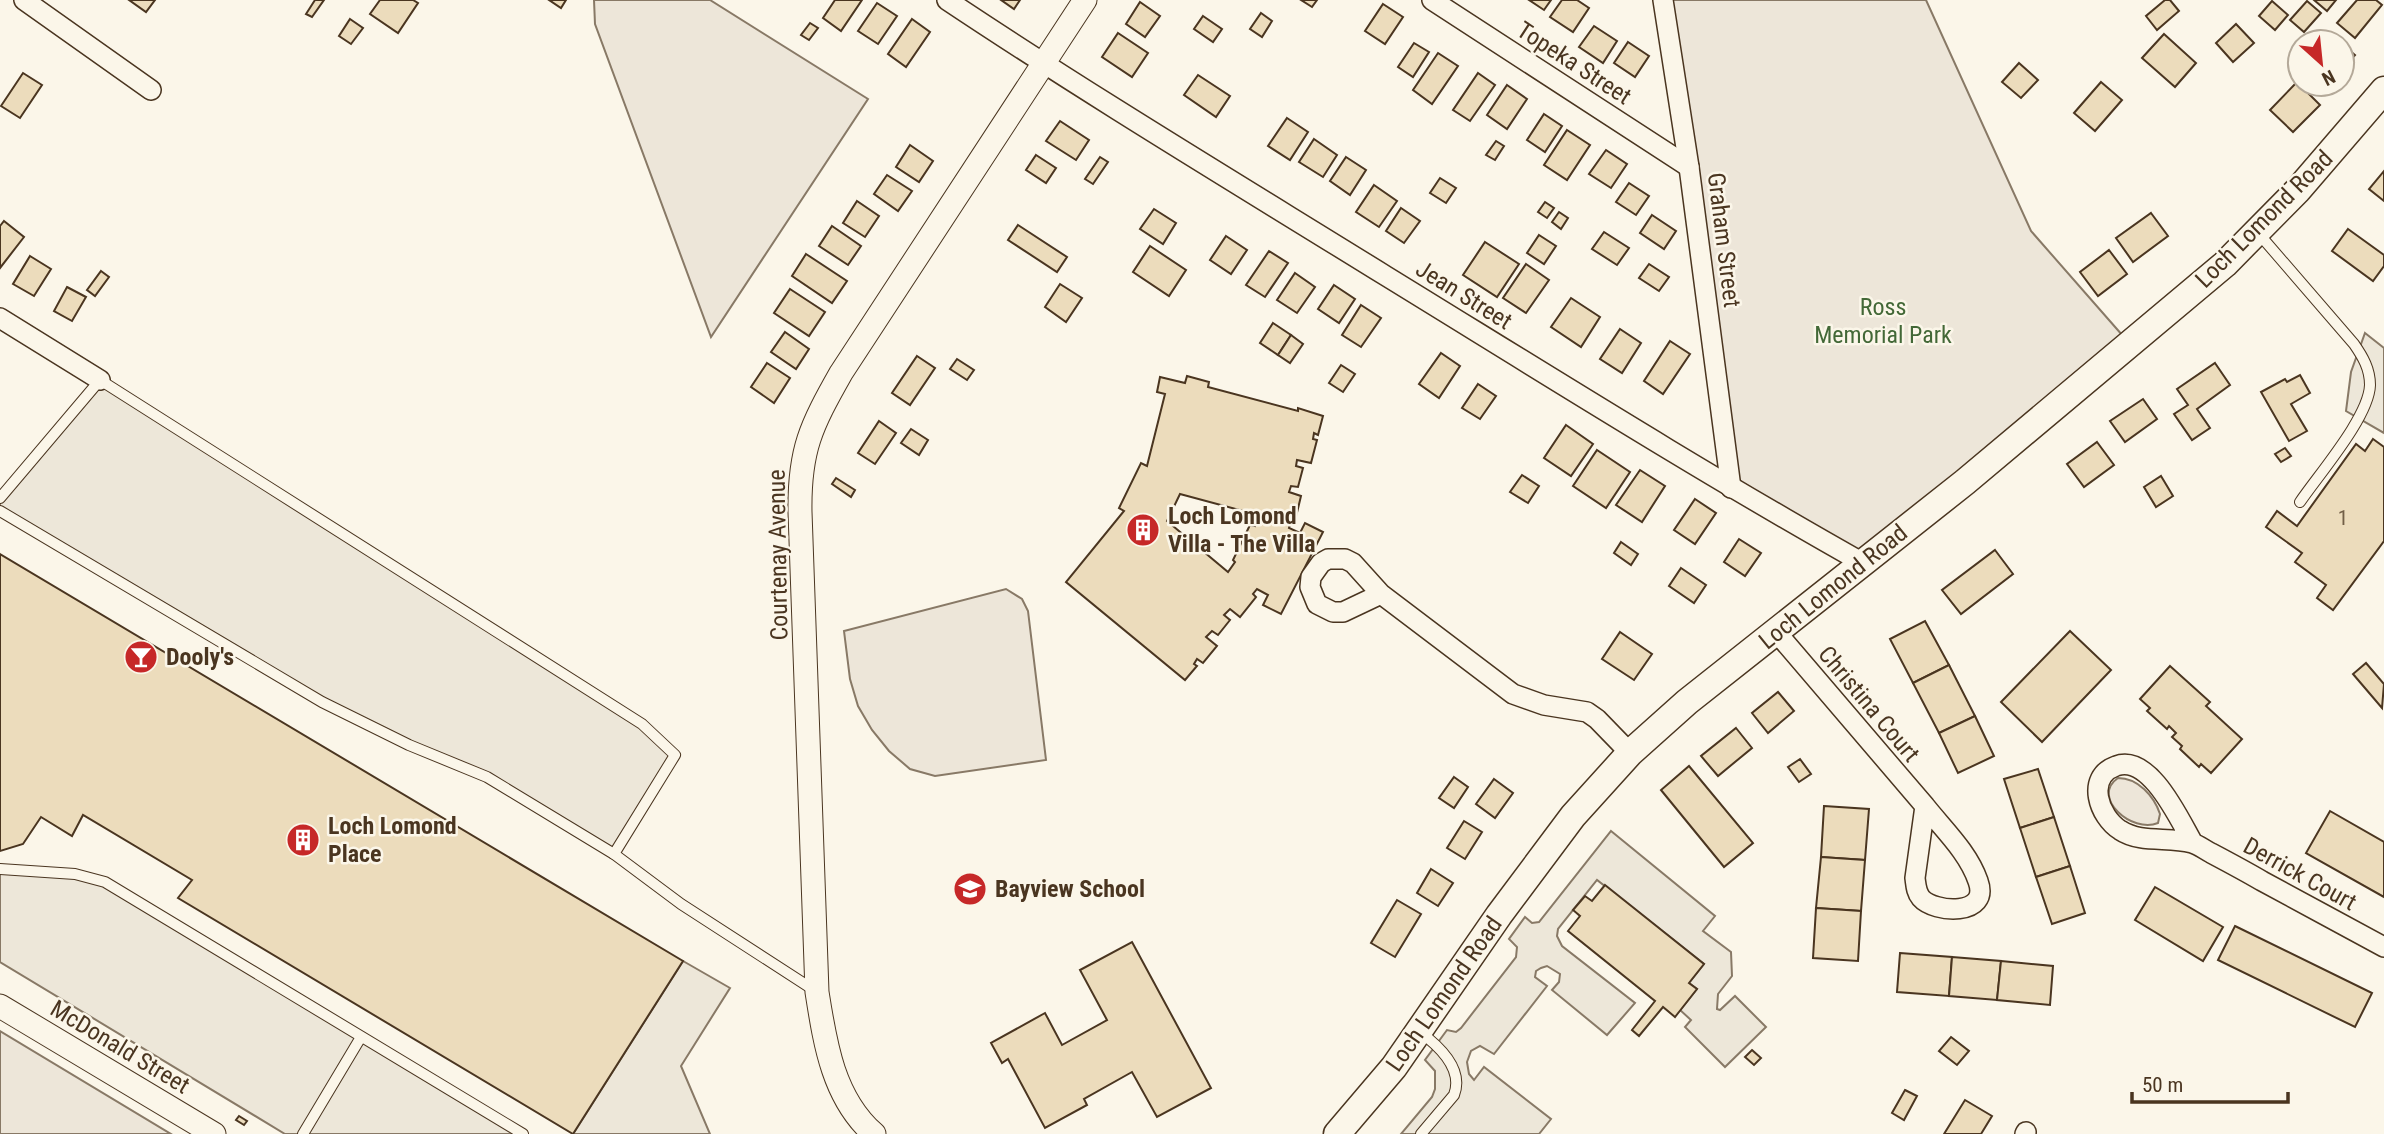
<svg xmlns="http://www.w3.org/2000/svg" width="2384" height="1134" font-family="'Roboto Condensed',sans-serif">
  <rect width="100%" height="100%" fill="#fbf6e9"/>
  <g fill="#ede6d9" stroke="#887966" stroke-width="2">
    <path d="M594 0H710L868 99 711 337 595 24Z"/>
    <path d="M1663 0H1926L2031 231 2130 344 1863 563 1731 488Z"/>
    <path d="M1006 589 1022 599 1028 611 1046 760 935 776 910 769 889 751 872 730 858 706 850 679 844 631Z"/>
    <path d="M2118 778C2138 778 2154 796 2160 814L2158 823C2132 834 2090 797 2118 778Z"/>
    <path d="M0 1031 171 1134H0Z"/>
  </g>
  <g fill="#ede7d9" stroke="#887966" stroke-width="2">
    <path d="M2365 333 2384 348V433L2346 411 2351 372Z"/>
    <path d="M100 380 620 709 675 755 614 854 487 777 322 702 0 511V498Z"/>
    <path d="M1611 831 1715 916 1703 931 1731 952 1732 976 1718 994 1717 1009 1720 1010 1735 996 1766 1027 1725 1067 1685 1027 1691 1020 1680 1010 1697 989 1689 983 1704 964 1597 880 1558 929 1557 936 1562 946 1635 1003 1607 1035 1552 990 1559 982 1560 974 1547 966 1541 968 1536 971 1535 977 1547 986 1494 1054 1480 1046 1471 1051 1467 1062 1469 1074 1474 1080 1484 1067 1551 1119 1539 1134H1401L1432 1097 1435 1089V1071L1425 1060 1447 1030 1456 1032 1461 1028 1516 957 1517 947 1509 939 1525 917 1532 923 1539 922Z"/>
    <path d="M0 869 90 876 523 1134H285L0 962Z"/>
    <path d="M683 961 730 988 681 1066 710 1134H573Z"/>
  </g>
  <g fill="#ecdcbc" stroke="#4a3520" stroke-width="2" fill-rule="evenodd">
    <path d="M129 0H155L146 12Z"/>
    <path d="M315 0H324L312 17 306 14Z"/>
    <path d="M380 0H413L418 3 398 33 370 14Z"/>
    <path d="M549 0H566L561 8Z"/>
    <path d="M835 0H862L841 31 823 18Z"/>
    <path d="M1001 0H1020L1014 9Z"/>
    <path d="M1301 0H1317L1312 7Z"/>
    <path d="M1529 0H1551L1544 10Z"/>
    <path d="M1562 0H1577L1589 8 1573 32 1550 17Z"/>
    <path d="M2165 0H2170L2179 11 2157 30 2146 16Z"/>
    <path d="M2314 0H2336L2327 11Z"/>
    <path d="M2357 0H2376L2382 5 2355 38 2337 23Z"/>
    <path d="M2272 1 2288 15 2275 30 2259 16Z"/>
    <path d="M2307 1 2321 13 2304 32 2290 20Z"/>
    <path d="M1140 2 1160 16 1145 37 1126 24Z"/>
    <path d="M877 3 897 16 878 44 858 31Z"/>
    <path d="M1383 4 1403 17 1385 44 1365 31Z"/>
    <path d="M1261 13 1272 21 1262 37 1250 29Z"/>
    <path d="M1203 16 1222 29 1213 42 1194 29Z"/>
    <path d="M350 19 363 28 351 44 339 36Z"/>
    <path d="M912 19 930 32 906 67 888 54Z"/>
    <path d="M810 23 818 28 809 40 801 35Z"/>
    <path d="M2236 24 2254 43 2233 62 2216 43Z"/>
    <path d="M1594 26 1617 41 1603 63 1579 47Z"/>
    <path d="M1118 33 1148 53 1132 77 1102 57Z"/>
    <path d="M2324 33 2332 39 2334 37 2339 42H2316Z"/>
    <path d="M2164 34 2196 63 2175 87 2142 58Z"/>
    <path d="M1628 42 1649 56 1635 77 1614 63Z"/>
    <path d="M1414 43 1429 52 1413 77 1398 67Z"/>
    <path d="M2342 44 2355 55 2347 64 2351 67 2343 76Z"/>
    <path d="M1438 53 1458 66 1432 104 1413 90Z"/>
    <path d="M2019 63 2038 80 2021 98 2002 82Z"/>
    <path d="M23 73 42 85 20 118 1 106Z"/>
    <path d="M1478 73 1495 85 1470 121 1453 110Z"/>
    <path d="M1198 75 1230 96 1216 117 1184 95Z"/>
    <path d="M2101 82 2122 100 2095 131 2074 113Z"/>
    <path d="M2297 82 2320 105 2293 132 2270 110Z"/>
    <path d="M1507 85 1527 99 1507 129 1487 115Z"/>
    <path d="M1544 114 1562 126 1545 152 1527 140Z"/>
    <path d="M1287 118 1308 132 1290 160 1268 146Z"/>
    <path d="M1060 121 1089 140 1076 160 1046 141Z"/>
    <path d="M1567 130 1590 145 1567 180 1544 165Z"/>
    <path d="M1314 139 1337 155 1323 177 1299 162Z"/>
    <path d="M1496 141 1504 146 1495 160 1486 155Z"/>
    <path d="M910 145 933 161 919 182 896 167Z"/>
    <path d="M1606 150 1627 164 1611 188 1589 174Z"/>
    <path d="M1036 155 1056 168 1046 183 1026 170Z"/>
    <path d="M1100 157 1108 162 1093 184 1085 179Z"/>
    <path d="M1346 157 1366 170 1350 195 1330 181Z"/>
    <path d="M2384 171V201L2369 189Z"/>
    <path d="M887 175 912 191 898 211 874 194Z"/>
    <path d="M1440 178 1456 188 1446 203 1430 193Z"/>
    <path d="M1629 183 1649 196 1636 215 1616 202Z"/>
    <path d="M1374 185 1397 201 1379 227 1356 212Z"/>
    <path d="M857 201 879 216 865 237 843 223Z"/>
    <path d="M1545 202 1554 208 1547 218 1538 212Z"/>
    <path d="M1401 208 1420 221 1404 243 1386 231Z"/>
    <path d="M1154 209 1176 223 1163 244 1140 229Z"/>
    <path d="M1559 212 1568 218 1561 229 1552 222Z"/>
    <path d="M2151 213 2168 236 2133 262 2116 238Z"/>
    <path d="M1652 215 1676 231 1664 249 1640 233Z"/>
    <path d="M4 221 24 237 0 268V226Z"/>
    <path d="M1018 225 1067 257 1057 272 1008 240Z"/>
    <path d="M832 226 861 246 848 265 819 246Z"/>
    <path d="M2348 229 2384 255V266L2373 281 2332 251Z"/>
    <path d="M1604 232 1629 248 1617 265 1592 249Z"/>
    <path d="M1539 235 1556 246 1544 264 1527 253Z"/>
    <path d="M1226 236 1247 250 1231 274 1210 260Z"/>
    <path d="M1485 242 1519 264 1497 297 1463 275Z"/>
    <path d="M1150 246 1186 270 1169 296 1133 272Z"/>
    <path d="M2109 250 2127 274 2098 296 2080 272Z"/>
    <path d="M1269 251 1288 263 1265 297 1246 285Z"/>
    <path d="M806 254 847 281 832 303 792 276Z"/>
    <path d="M30 256 51 269 34 296 13 284Z"/>
    <path d="M1526 264 1549 280 1526 313 1503 298Z"/>
    <path d="M1649 264 1669 277 1659 291 1639 278Z"/>
    <path d="M101 271 109 277 95 296 87 290Z"/>
    <path d="M1295 273 1315 287 1297 313 1277 300Z"/>
    <path d="M1060 284 1082 298 1066 322 1045 307Z"/>
    <path d="M1334 285 1355 299 1339 323 1318 309Z"/>
    <path d="M67 287 86 297 72 321 54 311Z"/>
    <path d="M790 289 825 312 809 336 774 313Z"/>
    <path d="M1571 298 1600 317 1581 347 1551 327Z"/>
    <path d="M1361 305 1381 318 1361 347 1342 335Z"/>
    <path d="M1273 323 1291 335 1278 355 1260 343Z"/>
    <path d="M1620 329 1641 343 1622 373 1600 359Z"/>
    <path d="M785 332 809 349 796 369 771 352Z"/>
    <path d="M1291 335 1303 344 1290 363 1278 355Z"/>
    <path d="M1670 341 1690 354 1663 394 1644 381Z"/>
    <path d="M1441 353 1460 366 1439 398 1419 384Z"/>
    <path d="M917 356 935 368 910 405 892 393Z"/>
    <path d="M957 359 974 370 967 380 950 369Z"/>
    <path d="M767 363 790 378 774 403 751 387Z"/>
    <path d="M2215 363 2230 385 2197 409 2210 428 2192 440 2174 414 2188 405 2177 389Z"/>
    <path d="M1341 365 1355 374 1343 392 1329 383Z"/>
    <path d="M2300 375 2310 393 2291 404 2307 431 2289 441 2261 392 2285 379 2287 382Z"/>
    <path d="M1187 376 1209 382 1208 387 1298 411V408L1323 416 1318 435 1314 433 1313 439 1317 440 1311 463 1297 460 1296 466 1303 468 1298 487 1291 486 1289 492 1301 496 1295 521 1291 520 1289 528 1300 533 1305 523 1323 532 1281 614 1263 605 1268 595 1257 589 1253 594 1256 597 1240 617 1230 609 1224 615 1230 620 1218 635 1212 631 1206 637 1217 646 1203 663 1197 659 1194 664 1197 666 1185 680 1066 582 1124 511 1119 508 1141 463 1147 466 1165 394 1157 392 1160 377 1185 383ZM1180 494 1258 515 1255 526 1250 525 1233 560 1235 562 1228 572 1167 521Z"/>
    <path d="M1478 384 1496 396 1480 419 1462 408Z"/>
    <path d="M2143 399 2157 419 2125 442 2110 421Z"/>
    <path d="M879 421 896 433 875 464 858 453Z"/>
    <path d="M1566 425 1593 444 1571 476 1544 458Z"/>
    <path d="M911 429 928 440 919 455 901 443Z"/>
    <path d="M2373 439 2384 447V541L2333 610 2317 598 2326 585 2295 562 2302 553 2266 527 2277 511 2297 526 2356 444 2365 451Z"/>
    <path d="M2097 442 2114 465 2084 487 2067 464Z"/>
    <path d="M2285 448 2291 456 2281 462 2275 454Z"/>
    <path d="M1597 450 1630 472 1606 508 1573 486Z"/>
    <path d="M1640 470 1665 486 1642 522 1616 505Z"/>
    <path d="M1522 475 1539 486 1528 503 1510 492Z"/>
    <path d="M2161 476 2173 496 2156 507 2144 487Z"/>
    <path d="M836 478 855 490 851 497 832 484Z"/>
    <path d="M1695 499 1716 513 1695 544 1674 530Z"/>
    <path d="M1739 539 1761 553 1745 576 1724 562Z"/>
    <path d="M1621 542 1638 554 1631 565 1614 553Z"/>
    <path d="M1995 550 2013 574 1961 614 1942 590Z"/>
    <path d="M0 554 683 961 573 1134 178 898 192 880 83 815 72 836 41 817 23 844 0 851Z"/>
    <path d="M1681 568 1706 585 1694 603 1669 586Z"/>
    <path d="M1925 621 1949 665 1913 683 1890 639Z"/>
    <path d="M2070 631 2111 670 2042 742 2001 702Z"/>
    <path d="M1620 632 1652 654 1634 680 1602 659Z"/>
    <path d="M2366 663 2384 684 2382 708 2353 674Z"/>
    <path d="M1949 665 1975 716 1939 733 1913 683Z"/>
    <path d="M2170 666 2210 702 2206 706 2242 739 2211 773 2201 764 2199 767 2180 749 2182 746 2172 737 2176 733 2169 726 2167 729 2147 711 2150 708 2140 699Z"/>
    <path d="M1778 692 1794 711 1768 733 1752 713Z"/>
    <path d="M1975 716 1994 756 1958 773 1939 733Z"/>
    <path d="M1736 728 1752 748 1718 776 1701 756Z"/>
    <path d="M1800 759 1811 774 1799 782 1788 767Z"/>
    <path d="M1689 766 1753 843 1724 867 1661 790Z"/>
    <path d="M2038 769 2054 817 2020 828 2004 779Z"/>
    <path d="M1454 777 1468 787 1454 808 1439 798Z"/>
    <path d="M1494 779 1513 793 1495 818 1476 804Z"/>
    <path d="M1824 806 1869 809 1865 860 1821 857Z"/>
    <path d="M2330 811 2384 842V897L2306 853Z"/>
    <path d="M2054 817 2070 866 2036 877 2020 828Z"/>
    <path d="M1464 821 1482 832 1465 859 1447 848Z"/>
    <path d="M1821 857 1865 860 1861 911 1816 908Z"/>
    <path d="M2070 866 2085 913 2052 924 2036 877Z"/>
    <path d="M1431 869 1453 883 1438 906 1417 893Z"/>
    <path d="M1605 885 1704 964 1689 983 1697 989 1675 1017 1663 1007 1639 1036 1632 1030 1655 1001 1568 931 1580 916 1573 910 1585 896 1592 901Z"/>
    <path d="M2155 887 2223 927 2203 961 2135 920Z"/>
    <path d="M1397 900 1421 914 1395 957 1371 943Z"/>
    <path d="M1816 908 1861 911 1858 961 1813 958Z"/>
    <path d="M2235 926 2372 993 2355 1027 2218 960Z"/>
    <path d="M1132 942 1211 1088 1157 1117 1132 1072 1084 1099 1087 1105 1045 1128 1008 1059 1002 1063 991 1043 1045 1013 1062 1045 1107 1020 1080 970Z"/>
    <path d="M1900 953 1952 957 1949 996 1897 992Z"/>
    <path d="M1952 957 2001 961 1997 1000 1949 996Z"/>
    <path d="M2001 961 2053 966 2050 1005 1997 1000Z"/>
    <path d="M1951 1037 1969 1051 1957 1065 1939 1051Z"/>
    <path d="M1752 1050 1761 1058 1754 1065 1745 1057Z"/>
    <path d="M1905 1090 1917 1096 1904 1120 1892 1113Z"/>
    <path d="M1965 1100 1992 1116 1981 1134H1944Z"/>
    <path d="M239 1116 247 1121 244 1125 236 1120Z"/>
  </g>
  <g fill="none" stroke-linecap="round" stroke-linejoin="round">
    <defs>
      <g id="service">
        <path d="M2259 234 2354 344C2363 357 2370 369 2370 385 2369 417 2319 474 2300 502"/>
        <path d="M0 498 100 380 642 724 675 755 614 854"/>
        <path d="M0 511 322 702 409 745 487 777 614 854 681 904 817 992"/>
        <path d="M0 869 75 874 105 882 523 1134"/>
        <path d="M1420 1032C1439 1046 1464 1069 1454 1095L1421 1134"/>
        <path d="M303 1134 361 1037"/>
      </g>
      <g id="minor">
        <path d="M24 0 151 90"/>
        <path d="M947 0C1091 96 1239 185 1386 276 1544 373 1701 472 1863 563"/>
        <path d="M1432 0 1689 167"/>
        <path d="M1663 0 1689 167 1731 488"/>
        <path d="M0 318 100 380"/>
        <path d="M1381 594 1343 612H1333L1317 604 1310 587 1311 577 1321 563 1328 559H1345L1353 563 1381 594 1513 694 1544 705 1587 712 1597 719 1630 753"/>
        <path d="M1777 633 1925 806 1915 878C1916 885 1916 892 1921 898 1934 913 1991 917 1978 881 1968 852 1944 830 1925 806"/>
        <path d="M2193 843C2180 821 2150 753 2116 766 2085 777 2099 817 2120 830 2141 844 2169 836 2192 843 2199 845 2205 850 2211 853 2228 862 2245 871 2262 881 2303 903 2343 925 2384 947"/>
        <path d="M2025 1134 2026 1132"/>
      </g>
      <g id="tertiary">
        <path d="M0 1006 214 1134"/>
        <path d="M874 1134C833 1098 825 1043 817 992L800 512C799 450 811 426 841 373L1085 0"/>
      </g>
      <path id="secondary" d="M1337 1134 1394 1067 1499 915 1573 816 1630 753 1687 702 1965 482 2225 264 2298 190 2384 90"/>
    </defs>
    <use href="#service" stroke="#4a3520" stroke-width="12"/>
    <use href="#minor" stroke="#4a3520" stroke-width="22"/>
    <use href="#tertiary" stroke="#4a3520" stroke-width="25"/>
    <use href="#secondary" stroke="#4a3520" stroke-width="29"/>
    <use href="#service" stroke="#fbf6e9" stroke-width="10"/>
    <use href="#minor" stroke="#fbf6e9" stroke-width="19"/>
    <use href="#tertiary" stroke="#fbf6e9" stroke-width="23"/>
    <use href="#secondary" stroke="#fbf6e9" stroke-width="26"/>
  </g>
  <defs>
    <symbol id="building-disc" viewBox="-11 -11 22 22"><circle r="9.5" fill="#c62828" stroke="#fbf6e9"/><path d="M-4-6H4V6H1V3H-1V6H-4ZM-2.5-4.3h1.7v1.8h-1.7ZM.8-4.3h1.7v1.8H.8ZM-2.5-1h1.7V.8h-1.7ZM.8-1h1.7V.8H.8Z" fill="#fff"/></symbol>
    <symbol id="bar-disc" viewBox="-11 -11 22 22"><circle r="9.5" fill="#c62828" stroke="#fbf6e9"/><path d="M-6-5H6L.8 .8V4.5H3.5V6h-7V4.5H-.8V.8Z" fill="#fff"/></symbol>
    <symbol id="school-disc" viewBox="-11 -11 22 22"><circle r="9.5" fill="#c62828" stroke="#fbf6e9"/><path d="M0-5L7-2L0 1L-7-2ZM-4 1L0 2.5L4 1V4Q0 6-4 4Z" fill="#fff"/></symbol>
  </defs>
  <g fill-rule="evenodd">
    <use href="#building-disc" x="1124" y="511" width="38" height="38"/>
    <use href="#bar-disc" x="122" y="638" width="38" height="38"/>
    <use href="#building-disc" x="284" y="821" width="38" height="38"/>
    <use href="#school-disc" x="951" y="870" width="38" height="38"/>
  </g>
  <g text-anchor="middle" stroke-width="5" stroke-linejoin="round" paint-order="stroke">
    <g font-size="21" fill="#725f47">
      <text x="2343" y="525">1</text>
    </g>
    <g font-size="24" fill="#4a3520" stroke="#fbf6e9">
      <text transform="translate(1574 63) rotate(33)" y="8">Topeka Street</text>
      <text transform="translate(2264 219) rotate(-45)" y="8">Loch Lomond Road</text>
      <text transform="translate(1724 240) rotate(83)" y="8">Graham Street</text>
      <text transform="translate(1464 295) rotate(32)" y="8">Jean Street</text>
      <text transform="translate(778 555) rotate(-91)" y="8">Courtenay Avenue</text>
      <text transform="translate(1833 587) rotate(-39)" y="8">Loch Lomond Road</text>
      <text transform="translate(1869 704) rotate(50)" y="8">Christina Court</text>
      <text transform="translate(2300 874) rotate(29)" y="8">Derrick Court</text>
      <text transform="translate(1444 994) rotate(-55)" y="8">Loch Lomond Road</text>
      <text transform="translate(120 1047) rotate(31)" y="8">McDonald Street</text>
    </g>
    <g font-size="24" fill="#436837" stroke="#fbf6e9">
      <text x="1883" y="315">Ross<tspan x="1883" dy="28">Memorial Park</tspan></text>
    </g>
    <g font-size="24" font-weight="bold" fill="#4a3520" stroke="#fbf6e9" text-anchor="start">
      <text x="1168" y="524">Loch Lomond<tspan x="1168" dy="28">Villa - The Villa</tspan></text>
      <text x="166" y="665">Dooly's</text>
      <text x="328" y="834">Loch Lomond<tspan x="328" dy="28">Place</tspan></text>
      <text x="995" y="897">Bayview School</text>
    </g>
  </g>
  <g transform="translate(2321 63) rotate(153)"><circle r="33" fill="#fbf6e9" stroke="#b4a999" stroke-width="2"/>
  <path d="M0-5L12 26L0 18L-12 26Z" fill="#c62828"/>
  <text y="-10" font-size="19" font-weight="bold" text-anchor="middle" fill="#4a3520">N</text>
  </g>
  <path d="M2132 1092v10h156v-10" fill="none" stroke="#4a3520" stroke-width="3.5"/>
  <text x="2142" y="1092" font-size="21" fill="#4a3520" stroke="#fbf6e9" stroke-width="5" paint-order="stroke">50 m</text>
</svg>
